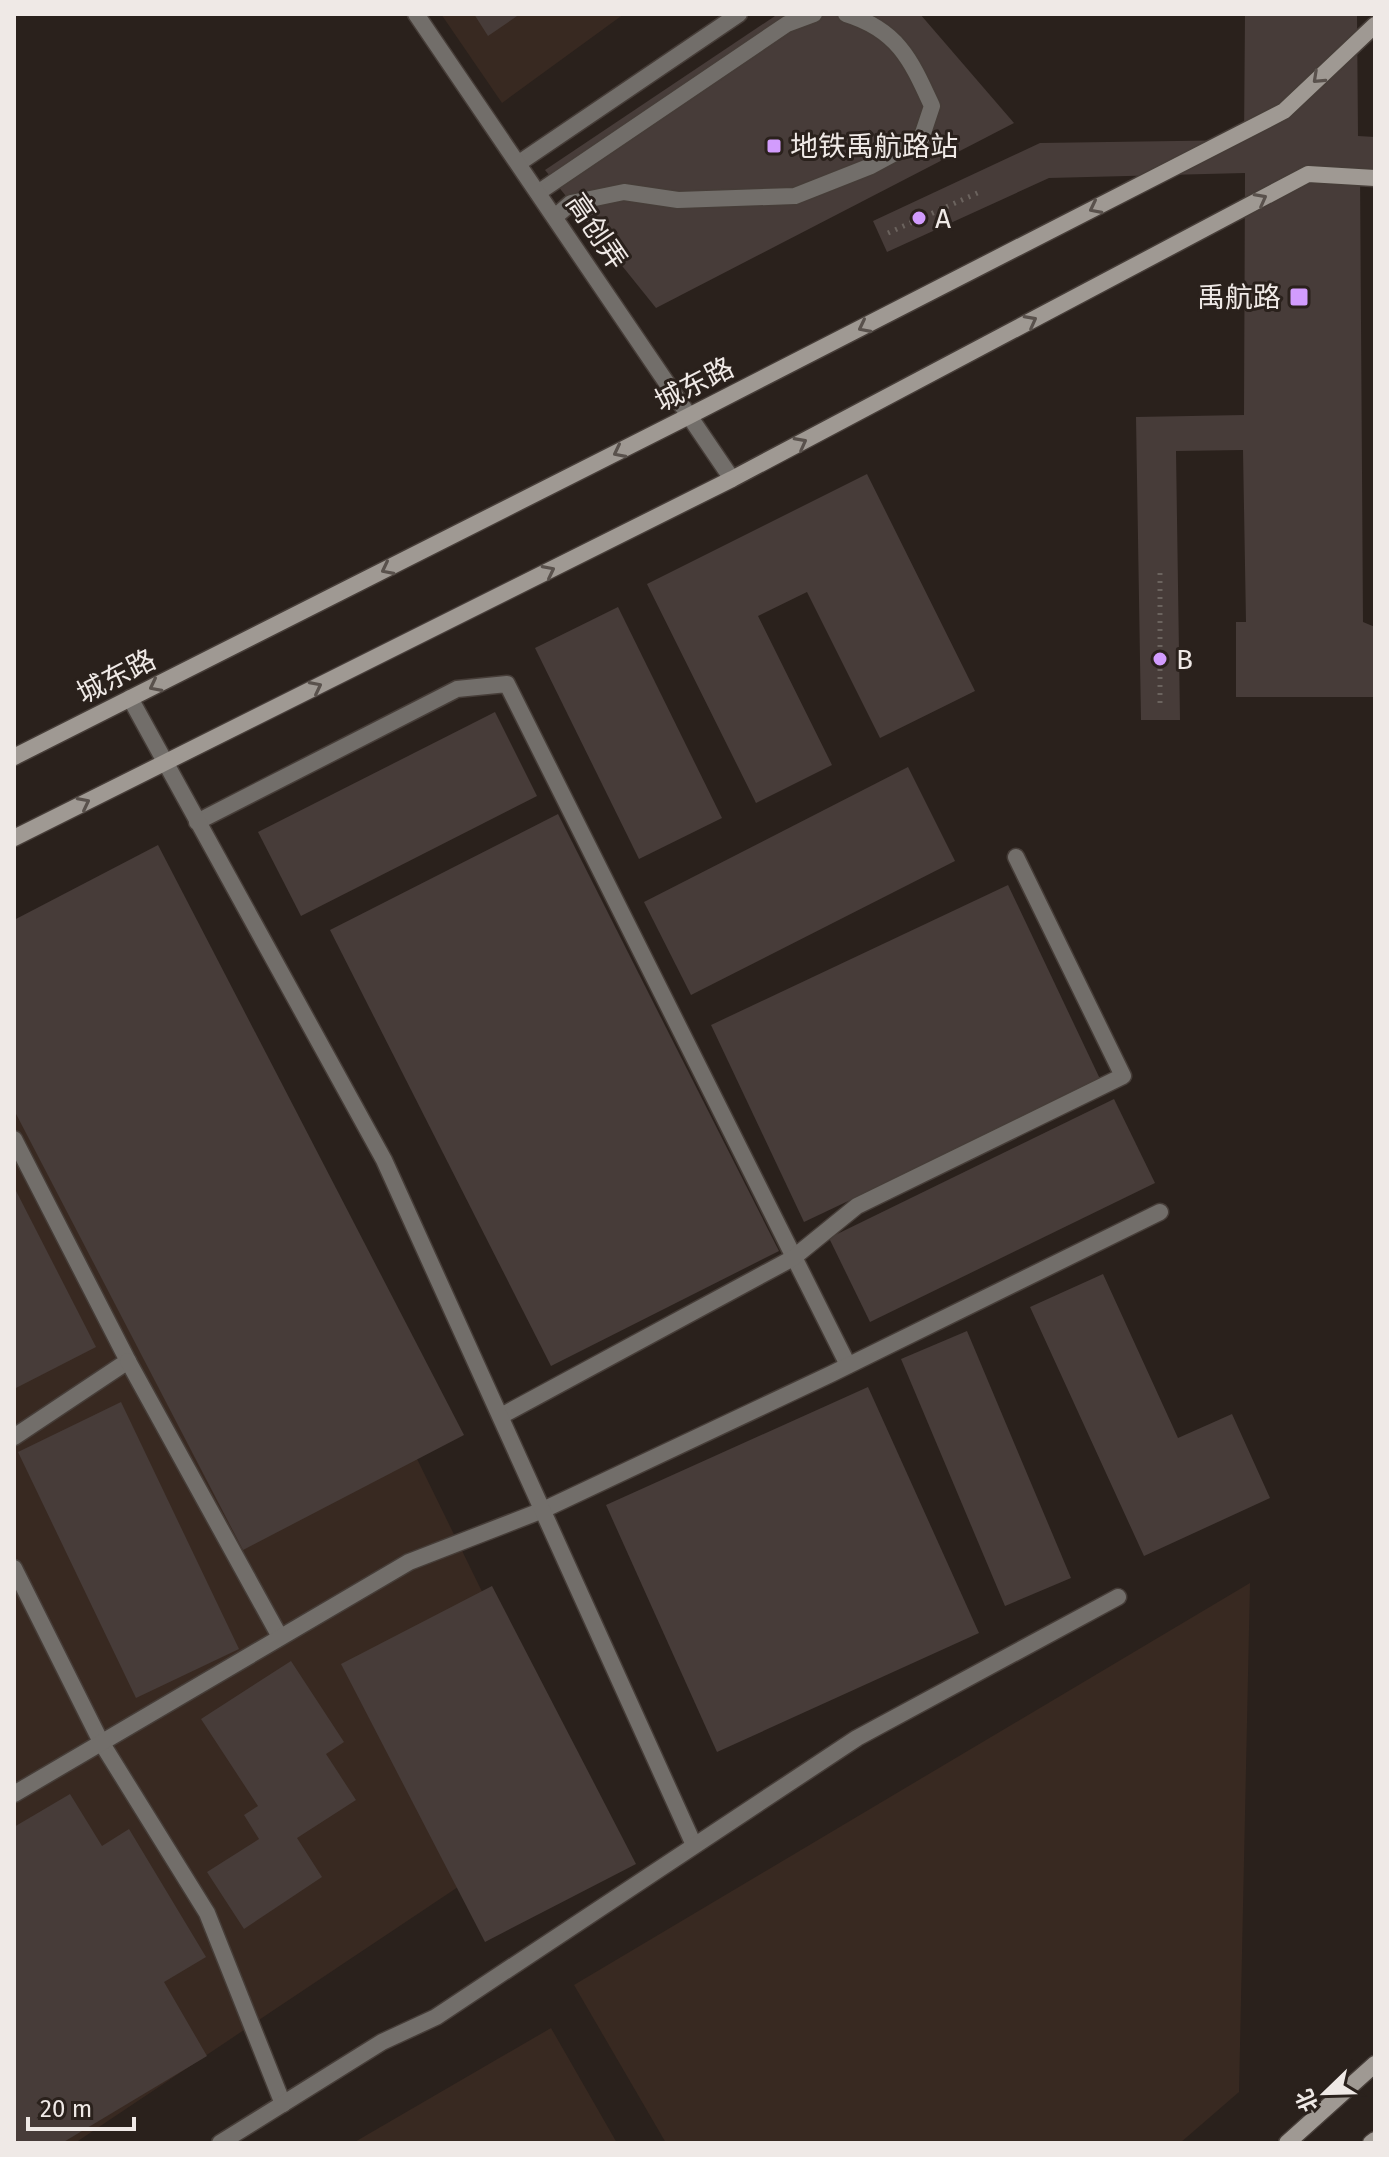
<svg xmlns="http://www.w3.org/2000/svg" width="1389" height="2157" font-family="'Fira Sans','Noto Sans SC',sans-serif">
  <rect width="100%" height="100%" fill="#2a211c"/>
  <g fill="#382921">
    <path d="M441 14H624L502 103Z"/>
    <path d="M139 891 585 1802 75 2143H14V950Z"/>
    <path d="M1250 1583 1239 2092 1180 2143H666L574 1985Z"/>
    <path d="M551 2028 617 2143H353Z"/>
  </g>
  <g fill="#473c39">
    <path d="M474 14H520L488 36Z"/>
    <path d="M778 14H920L1014 123 656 308 545 170Z"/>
    <path d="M1245 14H1357L1358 136 1375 137V171H1360L1363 622 1375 627V697H1236V622H1246L1243 450 1176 451 1180 720H1141L1136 417 1244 415 1245 173 1049 178 887 252 873 221 1040 143 1244 140Z"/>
    <path d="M867 474 975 691 880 738 807 592 758 616 832 765 756 803 647 584Z"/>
    <path d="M618 607 722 818 639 859 535 648Z"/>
    <path d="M495 712 537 796 301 916 258 832Z"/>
    <path d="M908 767 955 861 691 995 644 902Z"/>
    <path d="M558 814 779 1251 551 1366 330 930Z"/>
    <path d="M158 845 464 1435 243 1550 14 1110V920Z"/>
    <path d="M1008 885 1101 1081 804 1222 711 1025Z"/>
    <path d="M1114 1099 1155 1183 870 1322 829 1238Z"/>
    <path d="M14 1187 96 1347 14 1389Z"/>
    <path d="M1103 1274 1178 1438 1232 1414 1270 1498 1144 1556 1030 1307Z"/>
    <path d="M967 1331 1071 1578 1005 1606 901 1359Z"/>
    <path d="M868 1387 979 1633 717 1752 606 1505Z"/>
    <path d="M121 1402 239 1649 136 1698 18 1452Z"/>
    <path d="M492 1586 636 1864 485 1942 341 1664Z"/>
    <path d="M291 1661 344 1742 326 1754 356 1800 297 1838 322 1877 244 1929 207 1872 259 1839 244 1815 258 1806 201 1719Z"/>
    <path d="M70 1794 102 1846 129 1829 206 1957 164 1982 207 2056 62 2143H14V1827Z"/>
  </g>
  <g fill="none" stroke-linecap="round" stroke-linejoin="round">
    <defs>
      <g id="lane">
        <path d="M519 163 739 14"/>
        <path d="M539 192 787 24 814 14"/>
        <path d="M556 216 571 203 624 192 678 200 795 196 871 166 921 139 932 106C911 60 898 30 846 14"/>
        <path d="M197 822 457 689 507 684 848 1365"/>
        <path d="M14 1139 128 1361 14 1437"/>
        <path d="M128 1361 280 1637"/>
        <path d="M501 1416 793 1258 857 1206 1123 1076 1016 857"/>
        <path d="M14 1568 101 1742 207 1913 283 2104"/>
        <path d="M14 1794 409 1562 543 1510 831 1374 1160 1212"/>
      </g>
      <g id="street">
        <path d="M416 14 732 479"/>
        <path d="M130 698 384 1160 694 1845"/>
        <path d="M220 2143 382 2042 436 2017 857 1738 1118 1597"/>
      </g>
      <g id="secondary">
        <path d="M14 757 689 416 1284 111 1375 25"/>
        <path d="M14 838 732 479 1308 174 1375 178"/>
        <path d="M1287 2143 1375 2064"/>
        <path d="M1371 2143 1375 2140"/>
      </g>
    </defs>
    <use href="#lane" stroke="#463d38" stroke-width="19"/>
    <use href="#street" stroke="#463d38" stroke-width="19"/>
    <use href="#secondary" stroke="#463d38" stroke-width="19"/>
    <g stroke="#6b635e" stroke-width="5" stroke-dasharray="2 6" stroke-linecap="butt">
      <path d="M888 233 982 191"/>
      <path d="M1160 573V705"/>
    </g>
    <use href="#lane" stroke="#726e6a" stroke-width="16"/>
    <use href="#street" stroke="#726e6a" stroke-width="16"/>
    <use href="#secondary" stroke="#9f9993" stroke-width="16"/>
  </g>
  <defs><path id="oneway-chevron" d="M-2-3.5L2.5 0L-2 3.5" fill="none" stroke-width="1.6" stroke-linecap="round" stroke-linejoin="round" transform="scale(2)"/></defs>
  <g stroke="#59514c">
    <use href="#oneway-chevron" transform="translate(1318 78) rotate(137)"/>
    <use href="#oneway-chevron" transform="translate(1261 199) rotate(-28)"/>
    <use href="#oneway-chevron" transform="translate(1095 208) rotate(153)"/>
    <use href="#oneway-chevron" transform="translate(1031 321) rotate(-28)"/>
    <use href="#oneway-chevron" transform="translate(864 327) rotate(153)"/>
    <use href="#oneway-chevron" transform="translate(801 443) rotate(-28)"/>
    <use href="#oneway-chevron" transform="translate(619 452) rotate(153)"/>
    <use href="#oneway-chevron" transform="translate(387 569) rotate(153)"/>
    <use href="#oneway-chevron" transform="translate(549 571) rotate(-27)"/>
    <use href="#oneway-chevron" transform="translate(155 686) rotate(153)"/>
    <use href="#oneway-chevron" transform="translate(316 687) rotate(-27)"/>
    <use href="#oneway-chevron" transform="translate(84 803) rotate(-27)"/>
  </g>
  <g fill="#d29cfd" stroke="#2a211c" stroke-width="3">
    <rect x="766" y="138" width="16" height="16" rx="4"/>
    <circle cx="919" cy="218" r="8"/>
    <rect x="1289" y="287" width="20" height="20" rx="4"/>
    <circle cx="1160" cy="659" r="8"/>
  </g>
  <g text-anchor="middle" stroke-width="6" stroke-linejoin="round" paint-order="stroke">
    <g font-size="28" fill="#efe9e6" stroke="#2a211c" text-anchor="start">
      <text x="790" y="156">地铁禹航路站</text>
      <text x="935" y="228">A</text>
      <text x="1281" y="307" text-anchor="end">禹航路</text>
      <text x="1176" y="669">B</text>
    </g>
    <g font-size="28" fill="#efe9e6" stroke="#2a211c">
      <text transform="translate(597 231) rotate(56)" y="10">高创弄</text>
      <text transform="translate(694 384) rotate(-27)" y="10">城东路</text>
      <text transform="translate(116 676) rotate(-27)" y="10">城东路</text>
    </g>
  </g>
  <rect width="1389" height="2157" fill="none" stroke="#efe9e6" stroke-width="32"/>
  <g transform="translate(1325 2093) rotate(247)" stroke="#2a211c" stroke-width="6" paint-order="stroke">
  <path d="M0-6L14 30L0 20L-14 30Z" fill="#efe9e6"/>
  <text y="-12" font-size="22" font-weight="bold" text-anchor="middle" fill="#efe9e6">北</text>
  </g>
  <path d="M28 2117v12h106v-12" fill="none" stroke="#efe9e6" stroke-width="4"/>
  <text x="40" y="2117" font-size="24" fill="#efe9e6" stroke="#2a211c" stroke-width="6" paint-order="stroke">20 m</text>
</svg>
